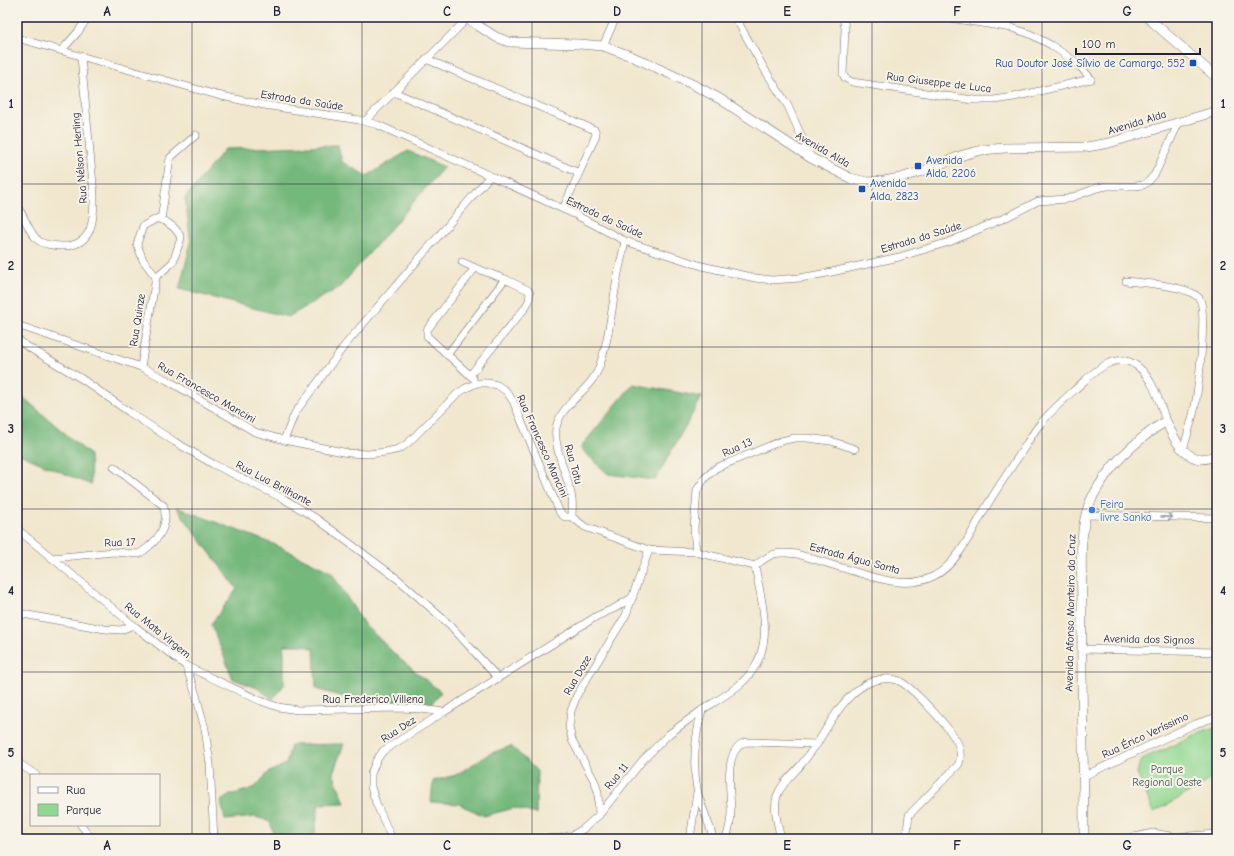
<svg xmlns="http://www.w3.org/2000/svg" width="1234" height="856" font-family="'Comic Neue',sans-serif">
  <rect width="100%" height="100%" fill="#f7f3e8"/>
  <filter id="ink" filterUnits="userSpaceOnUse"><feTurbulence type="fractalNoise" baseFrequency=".025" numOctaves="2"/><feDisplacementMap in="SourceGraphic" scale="8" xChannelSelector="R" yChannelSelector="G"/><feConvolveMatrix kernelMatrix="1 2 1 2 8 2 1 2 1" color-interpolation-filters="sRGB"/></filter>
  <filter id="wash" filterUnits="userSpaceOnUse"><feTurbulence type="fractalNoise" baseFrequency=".012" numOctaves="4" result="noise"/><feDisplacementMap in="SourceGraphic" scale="16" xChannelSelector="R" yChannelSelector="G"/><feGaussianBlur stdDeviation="0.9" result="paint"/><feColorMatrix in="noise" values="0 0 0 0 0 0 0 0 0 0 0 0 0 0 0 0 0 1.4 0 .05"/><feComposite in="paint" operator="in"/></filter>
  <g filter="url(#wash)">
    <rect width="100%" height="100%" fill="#f1e7ce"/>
    <path fill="#91d892" stroke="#5a7d66" d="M1215 728H1217V773L1204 784 1154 812 1137 773 1140 762 1148 756 1166 749 1192 736Z"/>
    <g fill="#74b87c" stroke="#4b6d5c">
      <path d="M338 145 342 162 367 176 408 151 444 167 340 287 288 317 179 289 191 243 185 198 225 149Z"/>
      <path d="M633 384 702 397 655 480 608 474 580 448Z"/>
      <path d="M17 392 90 455 91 485 17 453Z"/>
      <path d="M176 507 276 545 331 572 364 624 401 660 441 692 431 704 340 696 316 689 314 649 304 645H284V685L273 699 257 688 233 679 211 624 237 589Z"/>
      <path d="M344 744 333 773 345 803 319 804 315 831 318 839H275L270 821 255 817 225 820 221 801 230 795 254 788 269 772 286 764 291 745Z"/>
      <path d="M511 746 537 771 536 814 514 808 484 816 459 804 431 802 433 781 456 775 489 754Z"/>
    </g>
  </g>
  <g filter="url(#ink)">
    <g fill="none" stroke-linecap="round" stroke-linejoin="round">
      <defs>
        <g id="minor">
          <path d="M735 17 765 70 788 106 811 158"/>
          <path d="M843 17 845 28 843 74 845 78 852 82 973 100H994L1014 97 1091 79"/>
          <path d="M888 17H944L1012 28 1030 34 1051 45 1077 63 1091 79"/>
          <path d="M17 38 217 95 264 105 359 120 378 125 574 214 625 241 702 266 755 278 772 280 800 278 827 273 899 257 949 242 1009 216 1038 201 1067 199 1097 188 1107 186H1135L1143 185 1149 181 1155 174 1179 122"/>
          <path d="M603 46 616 17"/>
          <path d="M62 50 78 32 88 17"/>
          <path d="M426 59 595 130 596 135 563 209"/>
          <path d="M394 92 579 173"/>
          <path d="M365 121 467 19"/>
          <path d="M17 207C26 217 28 233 39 241 44 245 53 245 60 246 93 248 94 220 94 195L81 57"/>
          <path d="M161 220 170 158 196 135"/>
          <path d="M625 241C622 258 617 274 615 291 611 315 607 350 597 372 587 393 561 404 556 428 553 449 569 478 572 499 573 505 572 511 572 517L585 527 649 550 696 552 755 566"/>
          <path d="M462 262 475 268 505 279 528 290 530 293 529 301 525 308 470 375"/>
          <path d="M1126 281C1143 283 1187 285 1199 298 1208 309 1198 390 1195 406 1192 421 1187 436 1183 450"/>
          <path d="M17 325 141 367 167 380 255 432 284 440 348 453 368 454 386 452 399 449 408 443 457 394 466 388 477 383H487L497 385 506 391 513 401 560 513 565 517H572"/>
          <path d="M17 339 28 347 82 379 129 412 175 442 213 464 284 499 317 519 399 580 450 625 498 678"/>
          <path d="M447 355 505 279"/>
          <path d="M141 367 156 277 173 262 181 238C177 228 168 222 158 218L143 226 137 244 143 260 156 277"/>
          <path d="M473 378 427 336V330L475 268"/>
          <path d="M284 440 295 413 345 345 490 176"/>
          <path d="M1086 515 1217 518"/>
          <path d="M17 529 133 625 186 666 196 695 205 729 210 764 214 839"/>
          <path d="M696 552 694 529 697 490 705 478 716 468 781 441 794 438H807L831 441 855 449"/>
          <path d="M52 558 114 552 139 554C151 546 164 535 165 519 166 515 164 510 164 506L114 467"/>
          <path d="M17 613 105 629 121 630 133 625"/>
          <path d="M1082 649 1217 652"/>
          <path d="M186 666 261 701 278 707 298 710 400 708 421 709 444 712 597 616 615 608 633 597"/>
          <path d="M17 762 36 775"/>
          <path d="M1084 776 1195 724 1217 717"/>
          <path d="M599 815 598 792 595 782 572 740 569 727 571 711 577 695 626 615 649 550"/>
          <path d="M81 825 92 839"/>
          <path d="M392 839 376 803 371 787V774L376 761 383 751 444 712"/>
          <path d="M541 839 561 838 573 835 583 829 599 815 642 761 669 734 702 710"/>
          <path d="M690 839 697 792"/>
          <path d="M713 839C710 822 700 806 697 789 692 762 695 737 702 710 713 703 727 695 738 686 778 653 763 610 755 566 771 553 776 551 797 554 814 559 832 565 849 570 876 578 907 590 934 576 958 564 973 529 986 507 998 487 1011 468 1024 448 1029 440 1034 431 1041 423 1053 409 1068 396 1082 383 1096 370 1117 351 1137 366 1153 378 1160 403 1166 421"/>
          <path d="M726 839C729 830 731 821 731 811 731 794 723 753 743 743 745 742 750 742 752 742L817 744C830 722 847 690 873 681 880 679 890 678 897 680 911 685 952 730 958 744 961 751 961 757 959 764L909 815 906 839"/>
          <path d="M781 839C778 825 773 810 777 796 781 784 792 775 800 766 806 759 811 751 817 744"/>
          <path d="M1125 839 1153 833 1176 837 1217 834"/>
        </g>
        <g id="tertiary">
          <path d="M464 17 496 37 509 42 579 44 603 46 631 56 694 85 720 99 811 158 850 178 867 182 884 181 900 178 923 171 963 155 982 150 1005 148 1087 147 1109 143 1217 111"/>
          <path d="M1147 17 1217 78"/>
          <path d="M1084 839C1084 761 1081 684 1082 606 1082 573 1077 525 1093 496 1109 465 1138 439 1166 421 1175 442 1189 469 1217 455"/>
        </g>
      </defs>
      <use href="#minor" stroke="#6a676e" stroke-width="8"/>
      <use href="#tertiary" stroke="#6a676e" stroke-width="10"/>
      <use href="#minor" stroke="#fff" stroke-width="7"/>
      <use href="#tertiary" stroke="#fff" stroke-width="9"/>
    </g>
    <defs><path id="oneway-shaft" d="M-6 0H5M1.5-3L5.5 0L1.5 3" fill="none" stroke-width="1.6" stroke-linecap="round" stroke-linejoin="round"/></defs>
    <use stroke="#9c9ca7" href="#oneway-shaft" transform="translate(1167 517) rotate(1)"/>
  </g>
  <path fill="none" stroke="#22223b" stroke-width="1" stroke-opacity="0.55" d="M192 17V839M362 17V839M532 17V839M702 17V839M872 17V839M1042 17V839M17 184H1217M17 347H1217M17 509H1217M17 672H1217"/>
  <g fill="#1a4fb4" stroke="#f7f3e8" stroke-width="1.5">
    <rect x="1189" y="59" width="8" height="8" rx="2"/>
    <rect x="914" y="162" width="8" height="8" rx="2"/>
    <rect x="858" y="185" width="8" height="8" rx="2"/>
  </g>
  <circle fill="#3f7fe0" stroke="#f7f3e8" stroke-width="1.5" cx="1092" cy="510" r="4"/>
  <g text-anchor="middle" stroke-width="4" stroke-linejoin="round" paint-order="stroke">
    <g font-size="11" fill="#164399" stroke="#f7f3e8" text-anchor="start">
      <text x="1185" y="67" text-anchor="end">Rua Doutor José Sílvio de Camargo, 552</text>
      <text x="926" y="164">Avenida<tspan x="926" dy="13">Alda, 2206</tspan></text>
      <text x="870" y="187">Avenida<tspan x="870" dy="13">Alda, 2823</tspan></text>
    </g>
    <g font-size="11" fill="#22223b" stroke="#f7f3e8">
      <text transform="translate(939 82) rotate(7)" y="4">Rua Giuseppe de Luca</text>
      <text transform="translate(302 100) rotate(9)" y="4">Estrada da Saúde</text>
      <text transform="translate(1137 122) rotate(-17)" y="4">Avenida Alda</text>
      <text transform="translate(823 149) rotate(30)" y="4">Avenida Alda</text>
      <text transform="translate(79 158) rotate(-95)" y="4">Rua Nélson Herling</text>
      <text transform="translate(605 217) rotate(25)" y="4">Estrada da Saúde</text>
      <text transform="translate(921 237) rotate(-17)" y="4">Estrada da Saúde</text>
      <text transform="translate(137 320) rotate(-81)" y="4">Rua Quinze</text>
      <text transform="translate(207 392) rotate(30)" y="4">Rua Francesco Mancini</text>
      <text transform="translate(543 446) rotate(66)" y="4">Rua Francesco Mancini</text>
      <text transform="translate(737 447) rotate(-24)" y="4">Rua 13</text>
      <text transform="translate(574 464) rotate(75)" y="4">Rua Tatu</text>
      <text transform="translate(274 483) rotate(28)" y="4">Rua Lua Brilhante</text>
      <text transform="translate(120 542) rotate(-2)" y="4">Rua 17</text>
      <text transform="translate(855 558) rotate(15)" y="4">Estrada Água Santa</text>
      <text transform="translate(1070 613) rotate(-89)" y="4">Avenida Afonso Monteiro da Cruz</text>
      <text transform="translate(158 630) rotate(39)" y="4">Rua Mata Virgem</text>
      <text transform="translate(1149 639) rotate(1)" y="4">Avenida dos Signos</text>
      <text transform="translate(577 675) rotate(-60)" y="4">Rua Doze</text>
      <text x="373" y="703">Rua Frederico Villena</text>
      <text transform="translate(398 729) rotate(-33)" y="4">Rua Dez</text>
      <text transform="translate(1145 735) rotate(-25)" y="4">Rua Érico Veríssimo</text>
      <text transform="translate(616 776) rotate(-51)" y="4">Rua 11</text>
    </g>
    <g font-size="11" fill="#366cbe" stroke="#f7f3e8" text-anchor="start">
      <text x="1100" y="508">Feira<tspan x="1100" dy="13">livre Sanko</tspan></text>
    </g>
    <g font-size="11" fill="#435955" stroke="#f7f3e8">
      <text x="1167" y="773">Parque<tspan x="1167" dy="13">Regional Oeste</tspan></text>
    </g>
  </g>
  <rect width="1234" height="856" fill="none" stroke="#f7f3e8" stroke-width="44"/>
  <rect x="30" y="774" width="130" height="52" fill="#f7f3e8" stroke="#a29fa3"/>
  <rect x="38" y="787" width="20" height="6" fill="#ffffff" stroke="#a29fa3"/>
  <text x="66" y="794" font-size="12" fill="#22223b">Rua</text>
  <rect x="38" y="804" width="20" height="12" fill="#91d892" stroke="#a29fa3"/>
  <text x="66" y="814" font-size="12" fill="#22223b">Parque</text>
  <path d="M1076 48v6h124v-6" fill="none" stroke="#22223b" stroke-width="2"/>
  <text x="1082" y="48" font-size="12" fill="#22223b" stroke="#f7f3e8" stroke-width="3" paint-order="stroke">100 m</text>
  <rect x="22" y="22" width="1190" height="812" fill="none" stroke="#22223b" stroke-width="1.5"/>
  <g font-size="13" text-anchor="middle" font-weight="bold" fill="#22223b">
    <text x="107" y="16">A</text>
    <text x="277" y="16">B</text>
    <text x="447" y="16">C</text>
    <text x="617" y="16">D</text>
    <text x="787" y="16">E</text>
    <text x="957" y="16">F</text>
    <text x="1127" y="16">G</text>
    <text x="11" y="108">1</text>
    <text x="1223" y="108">1</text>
    <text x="11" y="270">2</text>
    <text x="1223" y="270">2</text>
    <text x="11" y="433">3</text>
    <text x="1223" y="433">3</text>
    <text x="11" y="595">4</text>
    <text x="1223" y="595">4</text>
    <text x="11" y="757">5</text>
    <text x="1223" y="757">5</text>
    <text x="107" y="850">A</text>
    <text x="277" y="850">B</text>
    <text x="447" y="850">C</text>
    <text x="617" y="850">D</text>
    <text x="787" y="850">E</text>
    <text x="957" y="850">F</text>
    <text x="1127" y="850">G</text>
  </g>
</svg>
